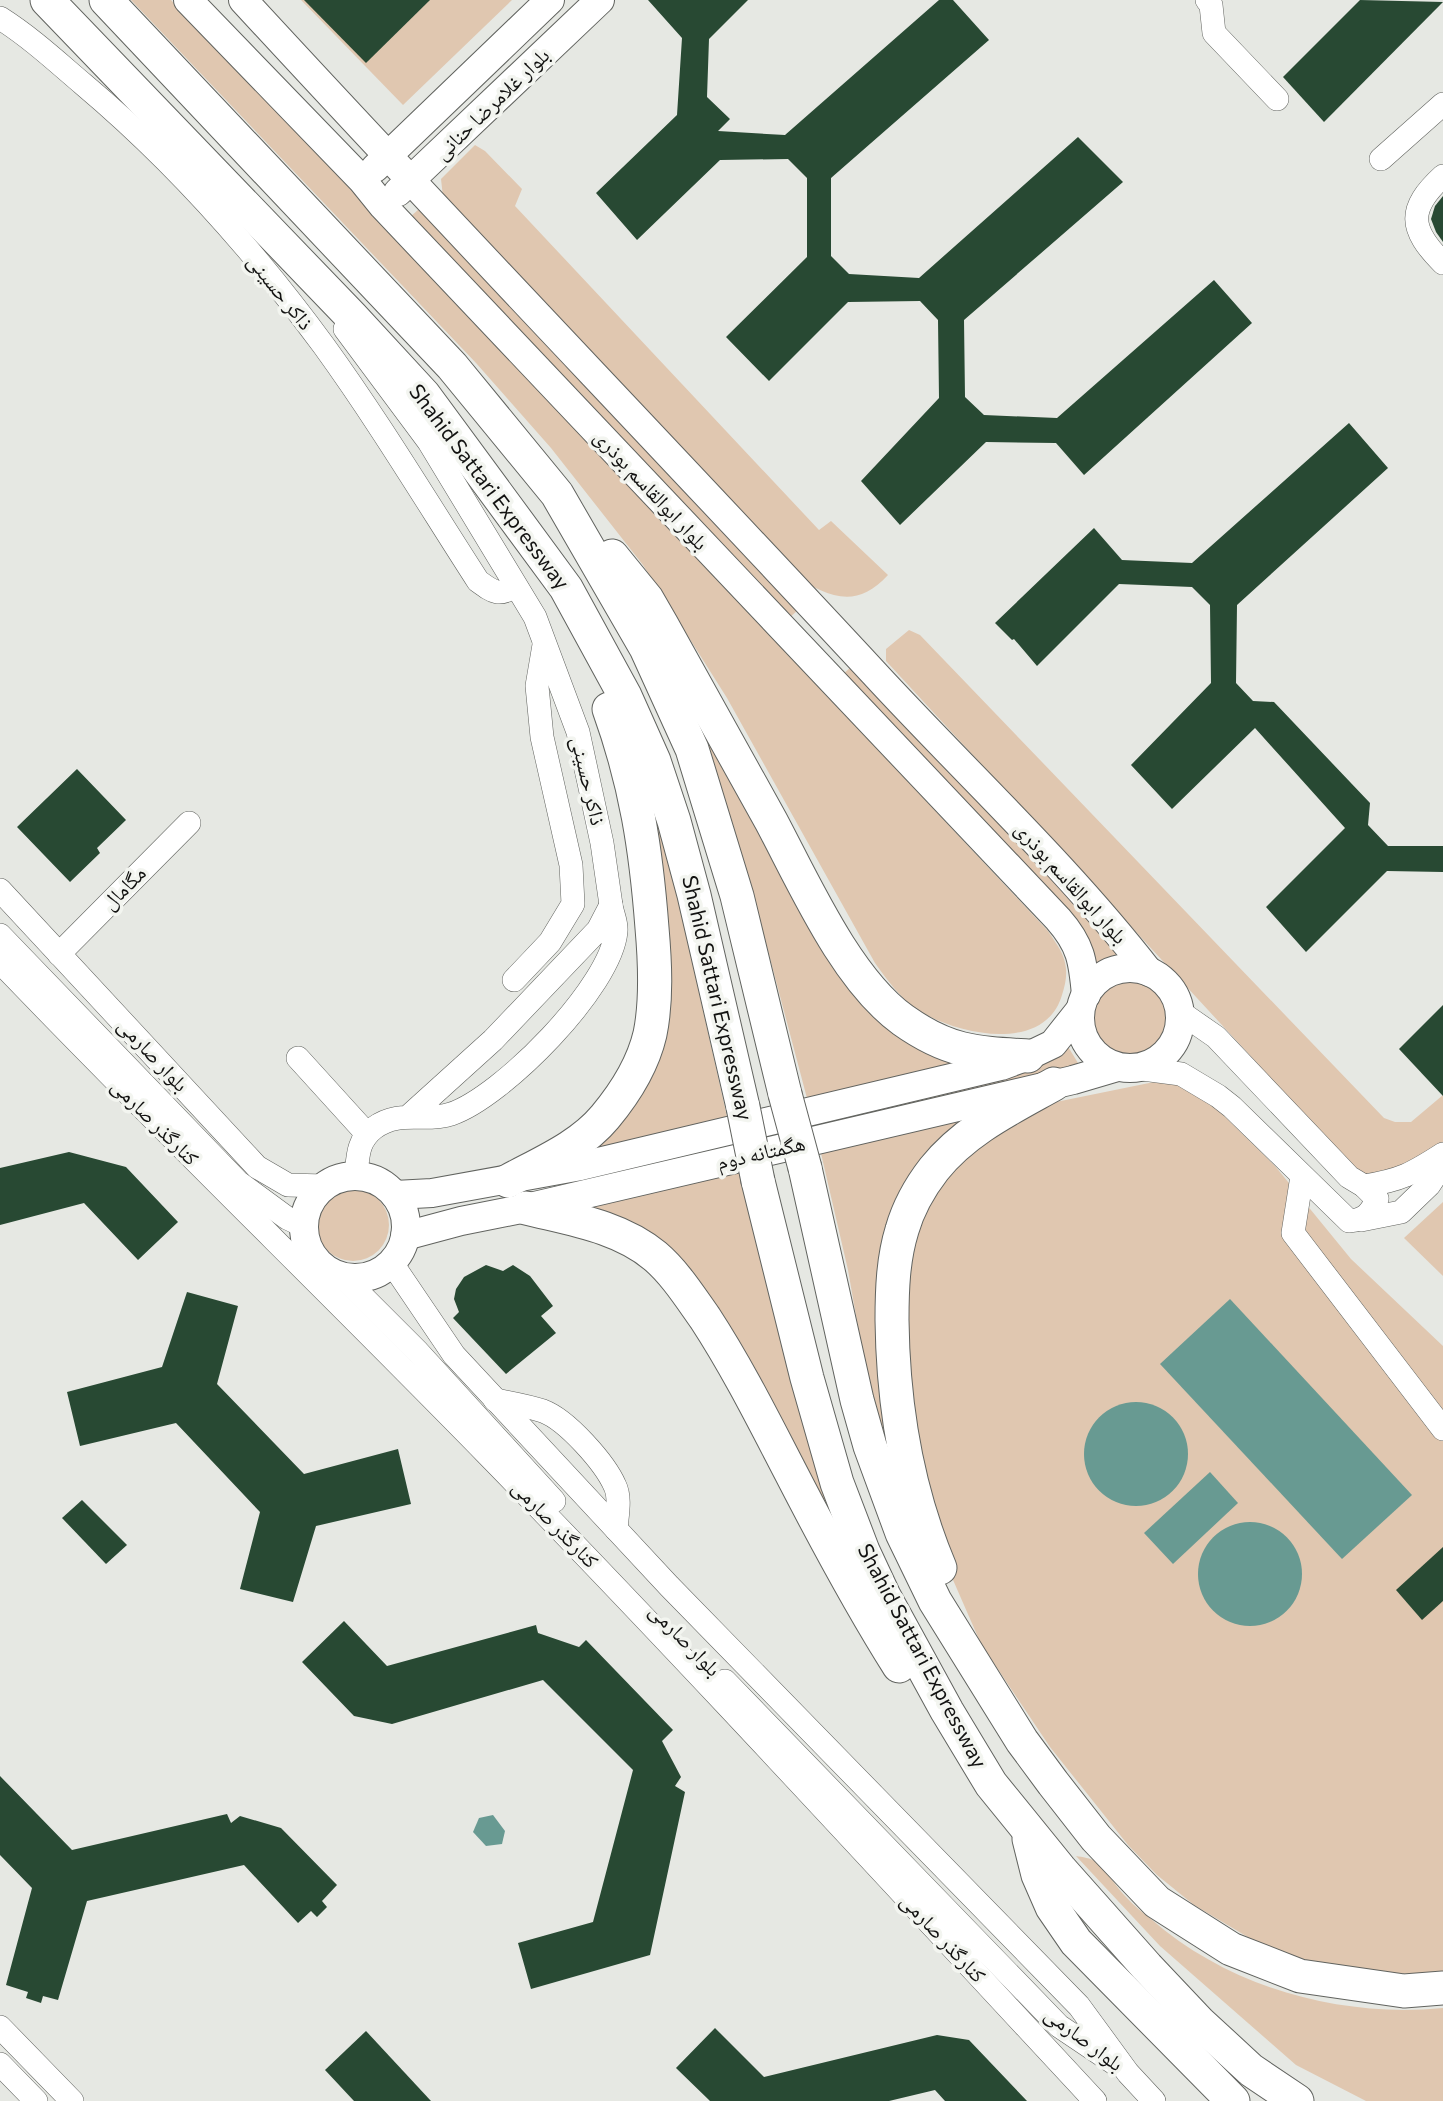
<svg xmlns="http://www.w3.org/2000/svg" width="1443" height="2101" font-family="Commissioner,'Noto Naskh Arabic',sans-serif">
  <rect width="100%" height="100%" fill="#e6e8e3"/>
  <g fill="#e0c7b0">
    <path d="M131 0H171L492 338 1048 931C1053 939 1061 949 1064 959 1068 972 1066 982 1062 995 1045 1054 957 1035 918 1010 900 998 888 981 875 963L727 698 643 565 551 448 476 363Z"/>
    <path d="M301 0H512L403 105Z"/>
    <path d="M475 145 485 151 522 189 515 206 819 530 831 521 888 575C855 611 828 596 792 575L443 197 441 179Z"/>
    <path d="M419 209 798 610 788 619 409 218Z"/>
    <path d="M909 630 920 635 1384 1118 1395 1122H1411L1443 1095V1144L1405 1170 1367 1175 1352 1166 886 661V649Z"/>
    <path d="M658 631 817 934 976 1061 808 1102 753 894Z"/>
    <path d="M851 667 1123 951 1096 965 842 675Z"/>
    <path d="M643 792 662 829 728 1121 560 1163 636 1094Z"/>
    <circle cx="1130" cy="1021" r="39"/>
    <path d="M1067 1045 1078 1063 1075 1068 816 1130 813 1121Z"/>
    <path d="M1159 1081 1193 1088 1210 1102 1275 1166 1351 1259 1443 1346V1971L1412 1974 1351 1971 1297 1959 1251 1939 1194 1905 1157 1875 1128 1845 1050 1747 981 1644 936 1541 914 1453 903 1262 950 1159 1051 1103Z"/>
    <path d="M1014 1103 916 1181 889 1454 865 1367 848 1270 820 1149Z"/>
    <path d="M739 1168 853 1559 694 1283 567 1211Z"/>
    <circle cx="353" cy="1225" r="36"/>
    <path d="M1443 1202V1276L1404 1238Z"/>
    <path d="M1076 1856C1082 1857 1091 1858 1096 1862 1108 1872 1116 1887 1127 1898 1134 1906 1143 1913 1151 1919 1230 1988 1340 2018 1443 2008V2101H1366L1296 2065 1160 1946Z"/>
  </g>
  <g fill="#689a92">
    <path d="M1230 1299 1412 1495 1342 1559 1160 1364Z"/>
    <circle cx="1136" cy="1454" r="52"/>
    <path d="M1210 1472 1238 1503 1173 1564 1144 1533Z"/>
    <circle cx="1250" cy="1574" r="52"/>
    <path d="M493 1815 505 1831 502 1844 486 1846 473 1832 479 1818Z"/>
  </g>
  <g fill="#284933">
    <path d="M304 0H430L366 63Z"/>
    <path d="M648 0H748L709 39 707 97 730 119 718 131 785 135 939 0H953L989 40 831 178V256L849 274 919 278 1078 137 1123 182 964 320 965 397 984 415 1057 418 1214 280 1252 323 1084 475 1056 443 986 442 900 525 861 481 939 398 938 320 920 301 848 302 769 381 726 337 807 257V178L788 159 720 160 637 240 596 193 677 115 682 38Z"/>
    <path d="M1360 0 1443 2 1324 122 1283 77Z"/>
    <path d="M1443 196V242L1436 232 1431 219 1435 206Z"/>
    <path d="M1349 423 1388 468 1237 605 1236 683 1253 701 1274 702 1370 803 1368 825 1388 846H1443V872L1387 871 1306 952 1266 907 1345 828 1255 728 1172 809 1131 765 1211 683 1210 605 1192 587 1119 584 1037 666 1014 639 1012 640 995 623 1094 528 1122 560 1192 563Z"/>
    <path d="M77 769 126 820 97 848 100 853 70 882 17 827Z"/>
    <path d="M1443 1005V1096L1399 1049Z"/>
    <path d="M69 1152 126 1167 178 1222 138 1260 84 1203 0 1225V1168Z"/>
    <path d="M486 1265 503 1271 513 1265 530 1276 553 1306 541 1316 556 1333 506 1374 453 1318 459 1312 454 1299 456 1289 464 1277Z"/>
    <path d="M187 1292 238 1306 217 1384 304 1474 398 1449 411 1504 316 1526 293 1602 240 1589 260 1512 176 1423 80 1446 67 1392 162 1367Z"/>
    <path d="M82 1500 127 1545 106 1564 62 1518Z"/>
    <path d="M1443 1547V1601L1422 1620 1396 1590Z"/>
    <path d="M344 1621 387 1666 536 1625 538 1633 579 1647 586 1640 673 1730 662 1741 681 1777 675 1786 685 1792 650 1955 531 1989 518 1943 593 1922 633 1770 543 1680 392 1724 354 1716 302 1662Z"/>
    <path d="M0 1776 72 1850 227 1814 231 1823 240 1816 281 1828 337 1885 322 1901 327 1907 317 1917 311 1911 298 1923 244 1865 87 1901 58 2000 43 1996 41 2003 26 1998 28 1992 6 1985 32 1888 0 1855Z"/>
    <path d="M715 2028 764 2077 937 2035 969 2040 1027 2101H945L935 2090 889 2101H710L676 2068Z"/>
    <path d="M366 2031 431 2101H354L325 2070Z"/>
  </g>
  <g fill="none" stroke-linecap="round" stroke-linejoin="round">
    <defs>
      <g id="minor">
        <path d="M1207 0 1211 5 1214 33 1277 99"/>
        <path d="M0 18C30 37 56 61 83 84 172 159 255 252 324 346 379 422 427 502 478 581 493 592 499 597 515 586"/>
        <path d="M1381 159 1443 104"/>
        <path d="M1443 176C1407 209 1409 229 1443 263"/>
        <path d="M345 329 429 442 535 617 578 732 602 843 611 905"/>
        <path d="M0 890 257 1167 288 1185 324 1186"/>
        <path d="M0 935 238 1182 287 1218 304 1226"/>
        <path d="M59 954 189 823"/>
        <path d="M0 962C160 1129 325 1288 486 1453 693 1665 893 1884 1095 2101"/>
        <path d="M514 980 550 942 573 904 571 865 542 737 537 686 544 645"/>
        <path d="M298 1058 367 1134"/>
        <path d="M1135 1068 1181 1074 1218 1096 1232 1107 1349 1221C1365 1220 1371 1213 1377 1199L1364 1186 1349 1177 1216 1037 1180 1012"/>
        <path d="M356 1176C358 1157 357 1141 374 1128 400 1109 424 1123 451 1114 502 1097 612 986 616 931 617 923 612 913 611 905L598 930 493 1040 409 1116"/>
        <path d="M1302 1176 1293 1233 1443 1429"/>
        <path d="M1364 1186C1401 1180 1412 1174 1443 1154"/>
        <path d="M1361 1220 1401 1212 1429 1185 1443 1164"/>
        <path d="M391 1262 454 1355 669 1586 1079 2006 1128 2073 1154 2101"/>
        <path d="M342 1276 418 1352 554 1501"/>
        <path d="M495 1400C511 1403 528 1406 543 1411 567 1420 605 1463 615 1486 621 1498 617 1516 616 1529"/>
        <path d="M725 1681 1059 2026 1114 2063"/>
        <path d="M0 2027 72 2101"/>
        <path d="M0 2064 36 2101"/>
      </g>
      <g id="major">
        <path d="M188 0 362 180 383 206 1058 919C1081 945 1083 961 1086 995"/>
        <path d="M243 0C451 226 664 447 873 672 965 772 1065 864 1149 972"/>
        <path d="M375 168 550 0"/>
        <path d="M398 192 600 0"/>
        <circle cx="1130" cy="1018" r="50"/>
        <circle cx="355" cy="1227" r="51"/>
        <path d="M395 1195 432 1193 581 1166 1001 1066 1028 1056 1053 1044 1080 1010"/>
        <path d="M405 1236 461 1221 526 1208 1073 1080 1117 1067"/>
      </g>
      <g id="highway">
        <path d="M47 0 352 317 424 395 566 588 625 696 654 761 674 821 694 895 743 1107"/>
        <path d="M106 0 452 366 557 494 646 648 692 749 737 896 785 1094"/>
        <path d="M612 556 647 599 662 625C698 690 735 755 771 821 804 883 846 979 903 1020 948 1052 975 1053 1028 1056"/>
        <path d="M805 1168 857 1400 870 1446 902 1533 935 1601 1022 1741 1053 1783 1096 1838 1157 1902 1231 1949 1300 1976 1404 1991 1443 1988"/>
        <path d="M508 1181C541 1163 580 1147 605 1117 625 1093 643 1064 650 1034 657 1000 655 962 652 928 646 849 636 784 609 709"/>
        <path d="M758 1181 807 1378 837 1483 863 1551 884 1596 947 1711 991 1784 1060 1869 1147 1967 1199 2022 1251 2070 1297 2101"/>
        <path d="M526 1208C570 1219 619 1226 655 1256 675 1273 690 1297 705 1318 737 1367 763 1419 790 1471 824 1537 859 1603 899 1666"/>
        <path d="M940 1568C907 1490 893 1405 892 1320 892 1290 893 1259 902 1230 908 1209 920 1187 934 1169 965 1130 1011 1108 1054 1084"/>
        <path d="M1029 1839 1038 1875 1052 1907 1076 1942 1233 2101"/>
      </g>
    </defs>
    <use href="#minor" stroke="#61635f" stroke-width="24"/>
    <use href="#major" stroke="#61635f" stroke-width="30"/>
    <use href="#highway" stroke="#61635f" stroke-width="35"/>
    <use href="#minor" stroke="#fff" stroke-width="23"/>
    <use href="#major" stroke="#fff" stroke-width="28"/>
    <use href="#highway" stroke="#fff" stroke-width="33"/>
    <defs>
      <g id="highway-bridge">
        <path d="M785 1094 805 1168"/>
        <path d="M743 1107 758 1181"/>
      </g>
    </defs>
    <use href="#highway-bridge" stroke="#61635f" stroke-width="35" stroke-linecap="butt"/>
    <use href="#highway-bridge" stroke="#fff" stroke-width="33"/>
  </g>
  <g text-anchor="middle" stroke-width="7" stroke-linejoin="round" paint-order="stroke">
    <g font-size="21" fill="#121211" stroke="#f3f5f0">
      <text transform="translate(492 104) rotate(-44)" y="7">بلوار غلامرضا حنانی</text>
      <text transform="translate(280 292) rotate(51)" y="7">ذاکر حسینی</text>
      <text transform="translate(489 487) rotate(53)" y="7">Shahid Sattari Expressway</text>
      <text transform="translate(651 490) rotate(47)" y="7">بلوار ابوالقاسم بوذری</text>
      <text transform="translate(588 781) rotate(77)" y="7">ذاکر حسینی</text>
      <text transform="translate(1071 883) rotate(48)" y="7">بلوار ابوالقاسم بوذری</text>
      <text transform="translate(124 888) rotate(-45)" y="7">مگامال</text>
      <text transform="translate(717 998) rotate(77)" y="7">Shahid Sattari Expressway</text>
      <text transform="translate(153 1055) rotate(47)" y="7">بلوار صارمی</text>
      <text transform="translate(155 1122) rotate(45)" y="7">کنارگذر صارمی</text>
      <text transform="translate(761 1153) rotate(-13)" y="7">هگمتانه دوم</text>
      <text transform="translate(555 1524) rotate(46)" y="7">کنارگذر صارمی</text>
      <text transform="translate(685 1640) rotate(46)" y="7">بلوار صارمی</text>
      <text transform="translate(922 1656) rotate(62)" y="7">Shahid Sattari Expressway</text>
      <text transform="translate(943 1938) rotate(47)" y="7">کنارگذر صارمی</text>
      <text transform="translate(1084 2039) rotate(37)" y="7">بلوار صارمی</text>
    </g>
  </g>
</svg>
